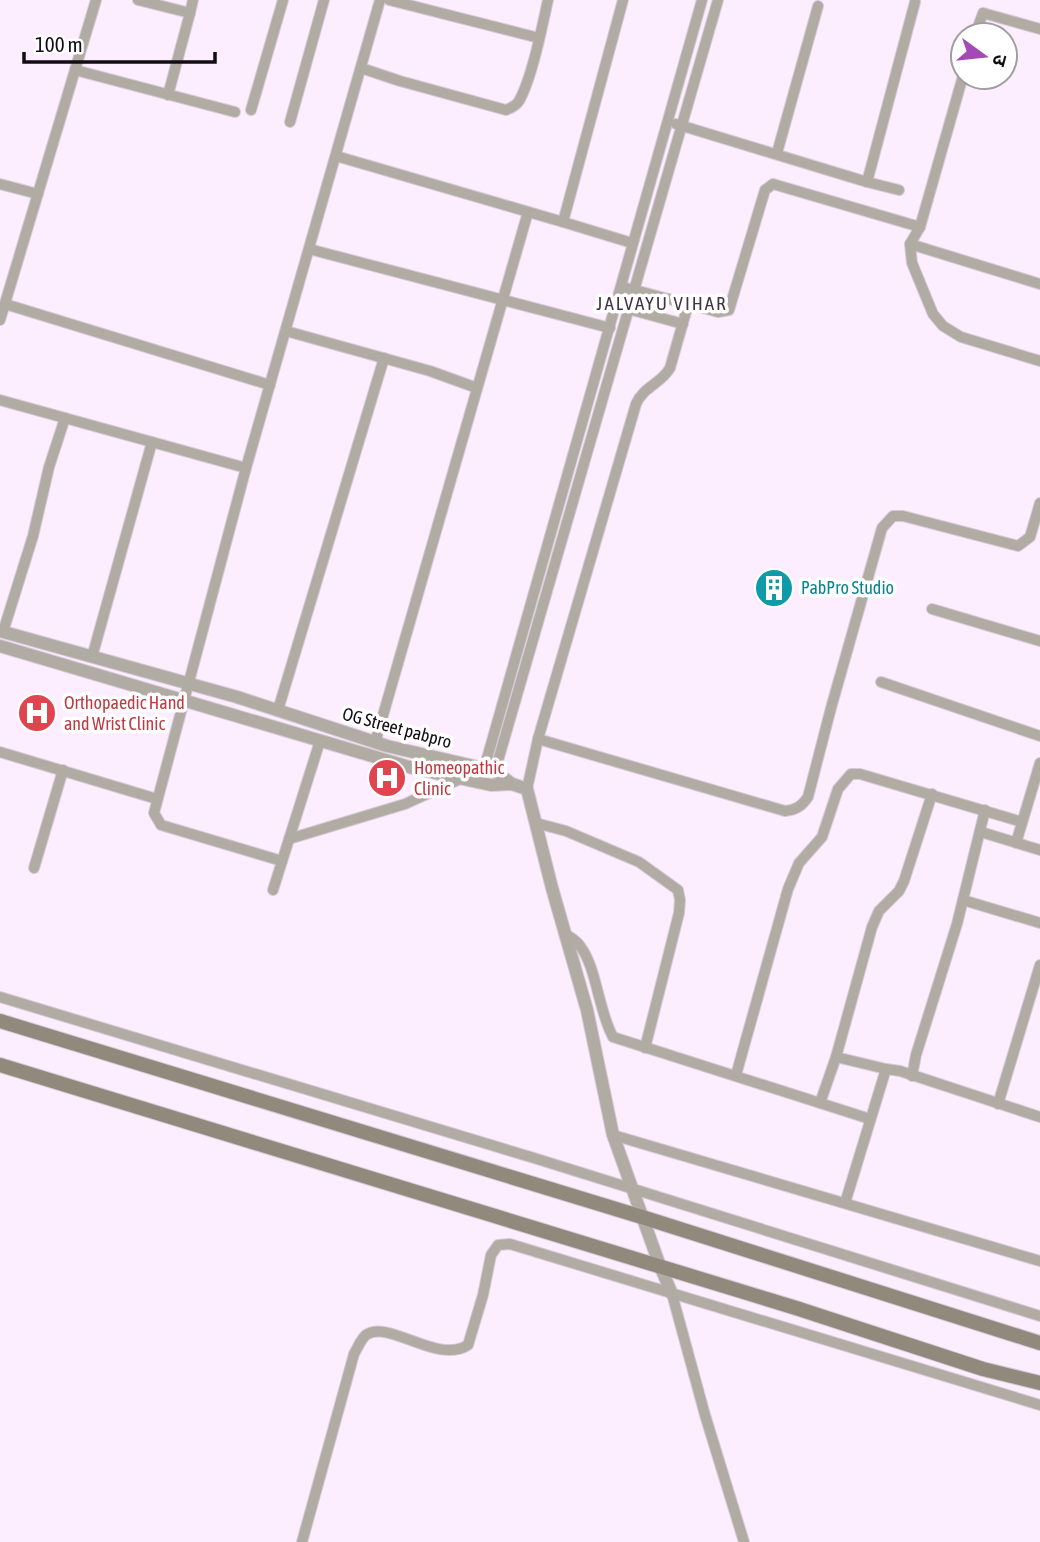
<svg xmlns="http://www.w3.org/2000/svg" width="1040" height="1542" font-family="'Asap Condensed','Noto Sans Devanagari',sans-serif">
  <rect width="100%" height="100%" fill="#fceefe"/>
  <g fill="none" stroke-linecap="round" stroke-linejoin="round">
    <defs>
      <g id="minor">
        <path d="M138 0 190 13 193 0"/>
        <path d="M389 0 539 38"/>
        <path d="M623 0 563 222 632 243"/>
        <path d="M975 35 983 13 1040 29"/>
        <path d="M361 68 400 81 506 110C511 108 516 106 519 101 532 78 542 27 548 0"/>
        <path d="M75 70 235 112"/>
        <path d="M168 95 190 13"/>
        <path d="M251 110 283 0"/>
        <path d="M290 122 324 0"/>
        <path d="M676 124 867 182 915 2"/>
        <path d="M777 153 818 6"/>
        <path d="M336 156 563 222"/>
        <path d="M867 182 899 190"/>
        <path d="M0 184 38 194"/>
        <path d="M920 227 910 244 1040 284"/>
        <path d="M910 244 912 263 933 314 943 326 961 337 1040 361"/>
        <path d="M309 249 610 328"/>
        <path d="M627 288 718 312 729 310 765 190 773 184 920 227 963 76"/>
        <path d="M5 304 270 385"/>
        <path d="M621 307 683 324"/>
        <path d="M0 320 96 0"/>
        <path d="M286 331 430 371 477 388"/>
        <path d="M0 400 246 468"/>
        <path d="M932 609 1040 641"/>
        <path d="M3 632 33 536 49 467 65 418"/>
        <path d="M92 657 152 442"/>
        <path d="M881 682 1040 736"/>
        <path d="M278 710 384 358"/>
        <path d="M538 739 785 811C796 810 802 806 808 797L831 708 882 528 893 516H903L1018 546 1030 537 1040 503"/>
        <path d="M375 743 528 212"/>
        <path d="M0 752 157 799"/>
        <path d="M484 769 702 0"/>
        <path d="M495 771 718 0"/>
        <path d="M527 789 538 739 636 404C643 387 662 383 670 368L688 305"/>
        <path d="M536 823 566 831 639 862 678 890 680 900 679 913 645 1048"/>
        <path d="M981 832 1040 850"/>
        <path d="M289 839 405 804 460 779"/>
        <path d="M1016 843 1040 763"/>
        <path d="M282 861 161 825 154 813 246 468 380 0"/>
        <path d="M34 868 63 770"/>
        <path d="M273 890 320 741"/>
        <path d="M963 900 1040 923"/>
        <path d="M567 935C571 938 577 941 580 946 597 968 598 1010 613 1037L870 1119"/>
        <path d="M0 997 534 1158 1040 1316"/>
        <path d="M836 1057 886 1069"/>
        <path d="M736 1075 788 889 799 863 822 837 838 789 851 774H860L1022 822"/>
        <path d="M912 1076 916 1055 957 924 985 810"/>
        <path d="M820 1103 836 1057 872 927 879 911 899 891 904 881 932 794"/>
        <path d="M998 1104 1040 965"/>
        <path d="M613 1135 1040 1261"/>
        <path d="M845 1203 886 1069 900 1071 1040 1117"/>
        <path d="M672 1294 705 1415 744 1542"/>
        <path d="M302 1542 354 1354C358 1347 361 1339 366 1335 389 1319 437 1365 468 1345L483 1295 491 1255 498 1245 510 1244 1040 1405"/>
      </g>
      <g id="tertiary">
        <path d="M0 631 237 697 387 746 495 771 512 784 527 789 552 888 587 1010 613 1135 660 1266 672 1294"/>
        <path d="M0 646 416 769 491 785 512 784"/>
      </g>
      <g id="secondary">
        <path d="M0 1021 642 1217 1040 1343"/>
        <path d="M0 1065 796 1308 983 1369 1040 1383"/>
      </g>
    </defs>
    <use href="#minor" stroke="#d7cad8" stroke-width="12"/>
    <use href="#tertiary" stroke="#d7cad8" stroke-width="14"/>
    <use href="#secondary" stroke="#d7cad8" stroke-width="16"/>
    <use href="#minor" stroke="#b1aca3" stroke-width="10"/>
    <use href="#tertiary" stroke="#b1aca3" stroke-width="12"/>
    <use href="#secondary" stroke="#918a7c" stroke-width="14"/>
  </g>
  <defs>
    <symbol id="building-disc" viewBox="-11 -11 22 22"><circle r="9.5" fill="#0f9aa8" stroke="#fff"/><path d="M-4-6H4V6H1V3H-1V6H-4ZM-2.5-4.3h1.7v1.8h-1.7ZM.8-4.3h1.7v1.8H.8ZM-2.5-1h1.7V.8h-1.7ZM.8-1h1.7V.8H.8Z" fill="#fff"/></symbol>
    <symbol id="hospital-disc" viewBox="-11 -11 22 22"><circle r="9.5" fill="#e0444e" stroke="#fff"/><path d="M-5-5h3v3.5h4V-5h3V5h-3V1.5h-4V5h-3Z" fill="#fff"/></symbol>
  </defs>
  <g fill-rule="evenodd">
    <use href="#building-disc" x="752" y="566" width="44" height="44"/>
    <use href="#hospital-disc" x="15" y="691" width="44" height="44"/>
    <use href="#hospital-disc" x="365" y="756" width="44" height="44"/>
  </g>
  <g text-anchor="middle" stroke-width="7" stroke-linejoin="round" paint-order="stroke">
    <g font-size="18" fill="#0d838f" stroke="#fff" text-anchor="start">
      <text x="801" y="594">PabPro Studio</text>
    </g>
    <g font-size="18" fill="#be3a42" stroke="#fff" text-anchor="start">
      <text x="64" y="709">Orthopaedic Hand<tspan x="64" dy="21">and Wrist Clinic</tspan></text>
      <text x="414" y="774">Homeopathic<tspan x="414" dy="21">Clinic</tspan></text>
    </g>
    <g font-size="18" fill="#120c13" stroke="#fff">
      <text transform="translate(397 728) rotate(15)" y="6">OG Street pabpro</text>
    </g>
    <g font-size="19" letter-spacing="2" fill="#413342" stroke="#fff">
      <text x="662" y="310">JALVAYU VIHAR</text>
    </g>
  </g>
  <g transform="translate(984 56) rotate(105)"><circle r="33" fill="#ffffff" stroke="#a09ea1" stroke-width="2"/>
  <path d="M0-5L12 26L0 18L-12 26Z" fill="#a44ab5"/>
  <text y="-10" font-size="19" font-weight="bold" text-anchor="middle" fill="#120c13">उ</text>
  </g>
  <path d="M24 52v10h191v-10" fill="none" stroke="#120c13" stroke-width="3.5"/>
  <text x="35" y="52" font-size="21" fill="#120c13" stroke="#ffffff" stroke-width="5" paint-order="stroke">100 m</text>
</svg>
